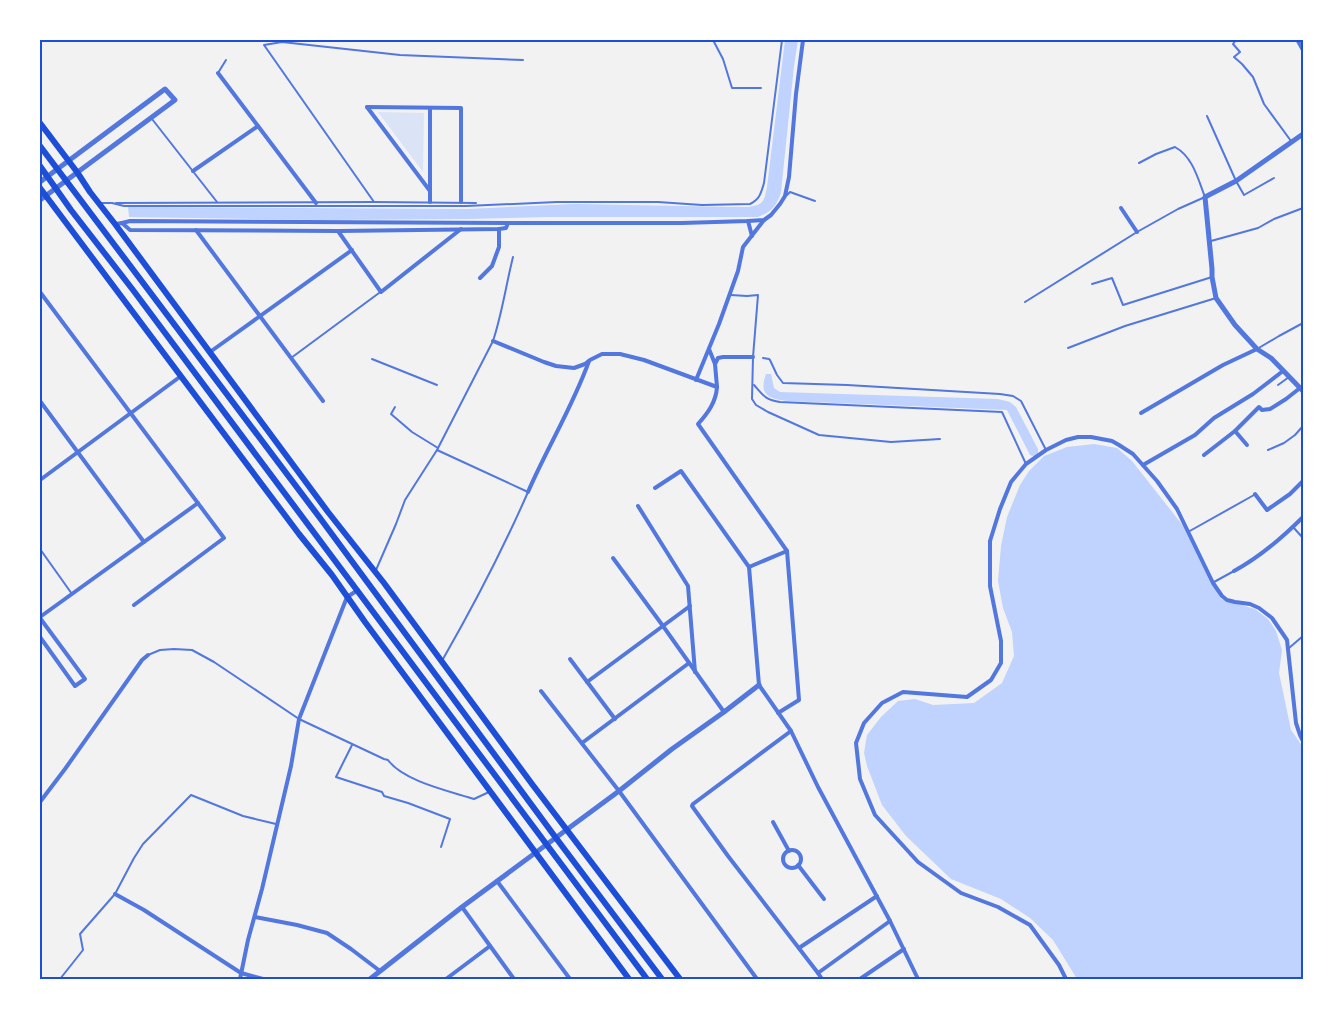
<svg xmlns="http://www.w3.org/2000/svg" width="1343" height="1019" font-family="Manrope,sans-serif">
  <rect width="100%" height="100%" fill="#f2f2f2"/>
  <path fill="#dbe4f7" d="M378 112 424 113 423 172Z"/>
  <g fill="#bfd3fe">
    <path d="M785 40H798L794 66 781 192C777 206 771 212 758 217H549L466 219 319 220 129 217 128 207 467 209 575 204 733 207C740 207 757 208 762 202 765 199 766 191 767 187Z"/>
    <path d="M766 374H771L774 388 780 392 998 399 1010 402 1016 407 1038 449V455L1035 457 1030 455 1007 410 788 401C770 399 758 396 766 374Z"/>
    <path d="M1094 444 1117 448 1132 461 1184 527 1221 599 1255 609 1268 619 1276 631 1282 650 1279 673 1291 730 1303 747V979H1077L1053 940 1030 918 1001 899 951 879 906 836 882 805 867 766 864 753 867 735 881 717 898 701 915 699 933 705 974 703 1002 683 1014 656 1012 632 1003 608 998 581 1001 546 1007 517 1020 485 1029 471 1044 456 1067 447Z"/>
  </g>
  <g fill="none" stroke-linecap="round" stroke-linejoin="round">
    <g stroke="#5277de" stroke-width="2">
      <path d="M713 40 723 59 732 88H761"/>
      <path d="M1236 40 1233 44 1240 52 1234 57 1242 64 1253 77 1264 104 1291 141"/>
      <path d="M218 73 226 60"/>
      <path d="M1207 116 1236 181 1244 195 1274 178"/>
      <path d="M152 119 217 202"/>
      <path d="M1303 174V177"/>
      <path d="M787 195 790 192 815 201"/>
      <path d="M374 202 264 45 282 42 400 55 523 60"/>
      <path d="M101 203H111"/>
      <path d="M112 203 124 206H466L557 202H658L702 205 750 204C760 199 761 193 764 183L782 40"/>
      <path d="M116 203 374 202 476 203"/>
      <path d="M1211 241 1258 228 1274 219 1303 208"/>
      <path d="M1092 284 1112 278 1123 305 1212 277"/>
      <path d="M731 295 747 296 758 295 753 357 752 399 756 405 768 412 819 435 891 442 940 439"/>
      <path d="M1025 302 1137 232 1178 209 1205 197C1198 179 1193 157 1175 147L1156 154 1139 163"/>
      <path d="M1068 348 1125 326 1216 298"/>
      <path d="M1257 349 1279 336 1303 323"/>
      <path d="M291 358 379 293"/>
      <path d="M763 358 769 359 770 360 777 375 783 383 847 385 1000 394 1013 396 1021 401 1046 450"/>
      <path d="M372 359 437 385"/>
      <path d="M754 385C763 395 765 400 780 402L1002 412 1026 464"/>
      <path d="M1278 385 1289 377"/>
      <path d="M395 407 391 414 412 432 438 448"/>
      <path d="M437 450 528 492C503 549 474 605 443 659"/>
      <path d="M1268 450 1284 443 1295 435 1303 426"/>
      <path d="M1293 527 1303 538"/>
      <path d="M1188 532 1254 495"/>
      <path d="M40 549 72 594"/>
      <path d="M376 570 396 524 405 500 437 450 493 341C502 314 506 285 513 257"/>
      <path d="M1214 582 1234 571"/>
      <path d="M1289 648 1303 636"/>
      <path d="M148 655 160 650 174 649 192 650 214 662 299 719 384 759 388 760C403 781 449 791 474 799L489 792"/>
      <path d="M352 745 336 777 382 792 384 796 408 803 450 819 441 847"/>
      <path d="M60 979 83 950 80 934 115 894 134 858 143 844 191 795 243 816 276 824"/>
    </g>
    <g stroke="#5277de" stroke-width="4">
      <path d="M218 73 258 126"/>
      <path d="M367 107 461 108V202"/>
      <path d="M367 107 430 191"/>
      <path d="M430 108V202"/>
      <path d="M193 171 258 126 316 203"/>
      <path d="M1121 208 1137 232"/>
      <path d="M748 221 752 236"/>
      <path d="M122 223 130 221 508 223"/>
      <path d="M116 224 122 223 130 230 338 231 499 229 506 228 508 223H682L748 221 764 220 771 215 780 204 785 196 789 177 796 94 803 40"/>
      <path d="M196 230 323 401"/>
      <path d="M338 231 381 292 461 229"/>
      <path d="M480 278 492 266 499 247V229"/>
      <path d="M40 292 224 538 134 605"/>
      <path d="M493 341 544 362 556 366 574 368 585 364 590 360 602 354H620L644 360 717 387C716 402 708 413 698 424L787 551 799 700 778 713"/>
      <path d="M709 349 715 364"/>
      <path d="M210 352 352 250"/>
      <path d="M696 380 719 324 738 271 743 247 764 220"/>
      <path d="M717 387 715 364 718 358 723 357H753"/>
      <path d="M40 401 144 542"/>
      <path d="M1141 413 1223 365 1257 349"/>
      <path d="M1235 431 1247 445"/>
      <path d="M1204 455 1235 431 1259 407 1262 410 1270 409 1286 399 1300 388"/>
      <path d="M1143 465 1195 435 1214 418 1253 394 1283 371"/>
      <path d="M40 480 181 376"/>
      <path d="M655 488 681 471 749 567 759 685 791 731 818 787 890 921 918 979"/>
      <path d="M528 492C547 448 573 406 589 361"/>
      <path d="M1255 494 1267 510 1290 494 1303 481"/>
      <path d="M638 506 688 586 695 672"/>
      <path d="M613 558 663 626 724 712"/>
      <path d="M749 567 787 551"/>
      <path d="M1234 571C1260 557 1283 537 1303 517"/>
      <path d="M40 617 198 503"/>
      <path d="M40 618 85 679 75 686 40 637"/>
      <path d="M570 659 615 719"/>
      <path d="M587 682 690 606"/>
      <path d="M541 691 619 791 757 979"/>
      <path d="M791 731 693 804 692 806 728 856 818 973"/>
      <path d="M582 743 689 663"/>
      <path d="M40 802 65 769 142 660 148 655"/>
      <path d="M773 822 789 851"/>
      <circle cx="792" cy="859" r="9"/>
      <path d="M798 865 824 899"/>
      <path d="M497 881 570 979"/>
      <path d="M115 894 144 910 241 973 263 979"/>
      <path d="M462 907 514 979"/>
      <path d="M255 917 297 925 327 933 351 949 380 971"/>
      <path d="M799 948 877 896"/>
      <path d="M240 979 248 940 262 889 291 766 299 719 347 597 358 590"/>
      <path d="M446 979 490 946"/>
      <path d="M822 979 818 973 890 921"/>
      <path d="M860 979 904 949"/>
      <path d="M1066 979 1059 965 1030 925 998 907 961 893 918 862 875 815 860 779 856 743 864 723 882 703 903 692 967 697 991 680 1001 663V641L990 586V541L1000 509 1011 482 1026 464 1046 450 1066 440 1078 437H1091L1112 441 1119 445 1133 454 1157 481 1177 509 1213 583 1222 596 1227 600 1235 602 1250 604 1259 608 1272 618 1287 640 1296 723 1300 735 1303 741"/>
    </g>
    <g stroke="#5277de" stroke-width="5">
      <path d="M1298 40 1303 49"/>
      <path d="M1303 134 1236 181 1205 197 1212 269V277L1216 298 1235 325 1257 349 1271 358 1303 391"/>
      <path d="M40 182 165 89 175 100 40 200"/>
      <path d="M370 979 462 907 619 791 672 749 724 712 759 685"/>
    </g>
    <g stroke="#1d4ed8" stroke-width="6">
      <path d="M40 123 77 172 90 192 115 224 328 512 384 583 532 784 680 979"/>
      <path d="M40 146 320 518 556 838 662 979"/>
      <path d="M40 166 71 210 133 290 647 979"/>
      <path d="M40 188 299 534 332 575 365 622 629 979"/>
    </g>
  </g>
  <rect width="1343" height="1019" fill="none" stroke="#ffffff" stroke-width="82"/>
  <rect x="41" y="41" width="1261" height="937" fill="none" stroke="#1d4ed8" stroke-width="2"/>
</svg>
